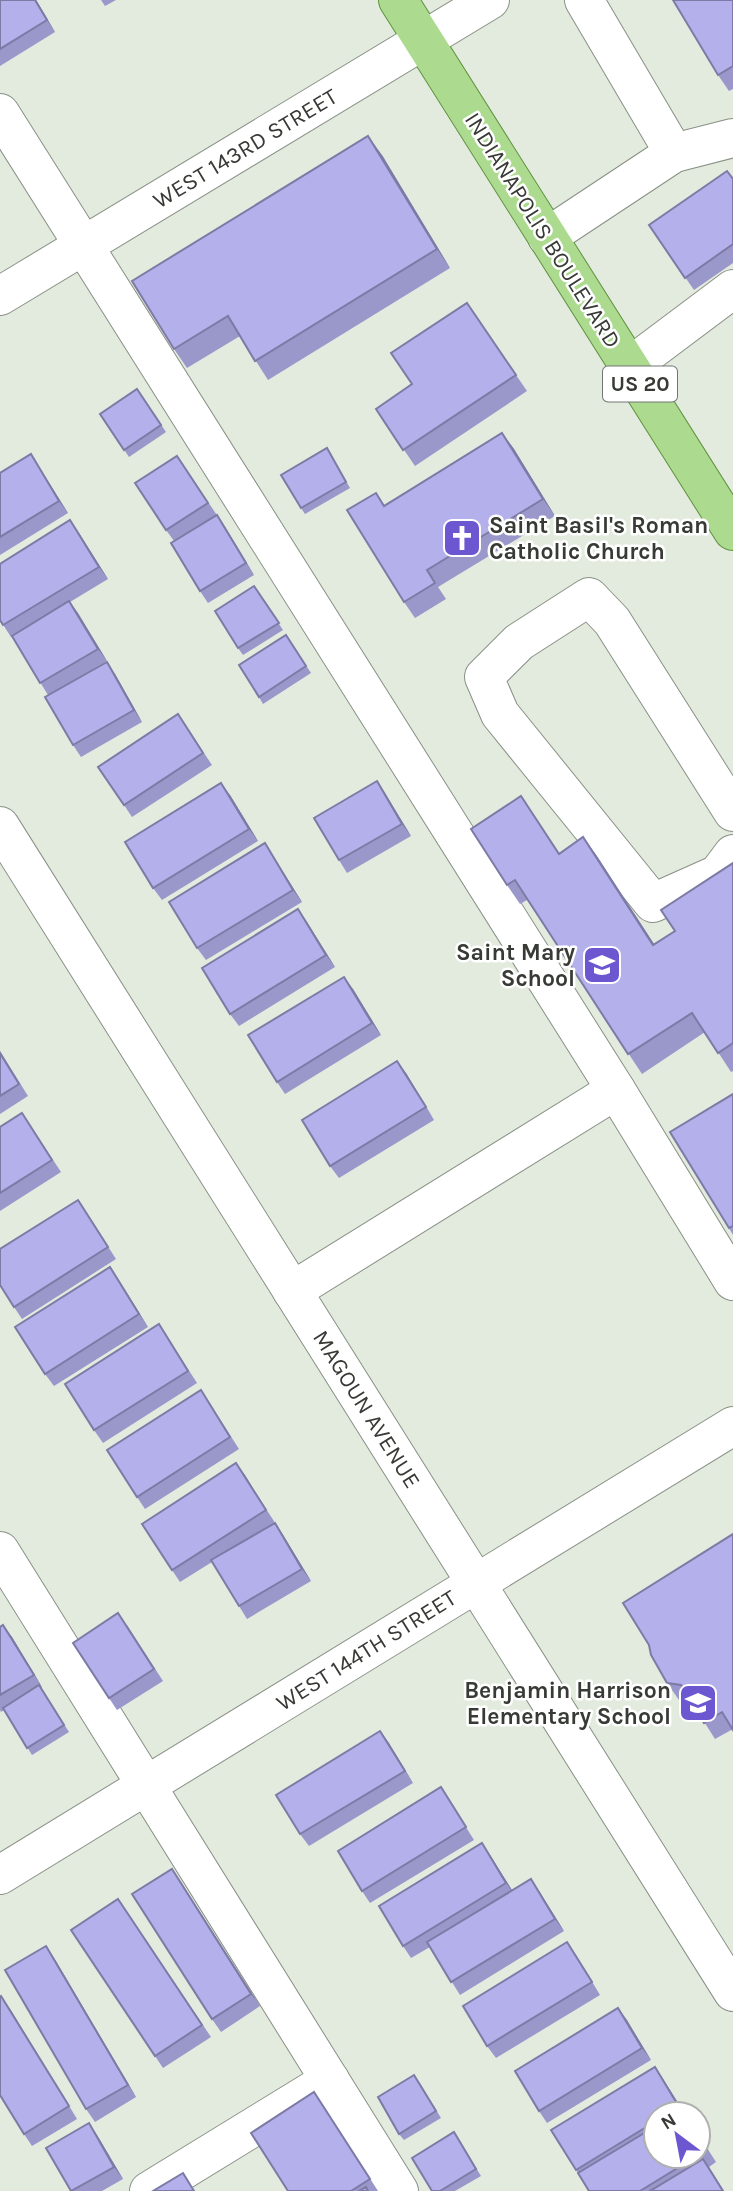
<svg xmlns="http://www.w3.org/2000/svg" width="733" height="2191" font-family="Karla,sans-serif">
  <rect width="100%" height="100%" fill="#e3ebdf"/>
  <g fill="none" stroke-linecap="round" stroke-linejoin="round">
    <defs>
      <g id="minor">
        <path d="M0 113 616 1090 733 1281"/>
        <path d="M674 153 733 138"/>
        <path d="M547 237 674 153 584 0"/>
        <path d="M0 296 490 0"/>
        <path d="M629 367 733 289"/>
        <path d="M733 812 612 621 589 597 519 642 484 677 500 714 653 903 718 874 733 854"/>
        <path d="M0 826 733 1992"/>
        <path d="M292 1291 616 1090"/>
        <path d="M0 1551 399 2191"/>
        <path d="M0 1875 733 1426"/>
        <path d="M149 2191 330 2080"/>
      </g>
      <path id="major" d="M398 0 733 531"/>
    </defs>
    <use href="#minor" stroke="#899186" stroke-width="40"/>
    <use href="#major" stroke="#5f923f" stroke-width="40"/>
    <use href="#minor" stroke="#fff" stroke-width="38"/>
    <use href="#major" stroke="#acda8f" stroke-width="38"/>
  </g>
  <g fill="#9a97cb">
    <path d="M0 0H36L55 32 0 66Z"/>
    <path d="M101 0H116L105 6Z"/>
    <path d="M733 0V89L729 91 718 75Z"/>
    <path d="M382 155 450 268 268 380 240 336 187 368 174 349Z"/>
    <path d="M733 179V263L694 290 649 225Z"/>
    <path d="M467 303 527 391 415 466 376 409 412 384Z"/>
    <path d="M137 389 166 432 129 457 100 414Z"/>
    <path d="M502 433 514 449 555 516 438 587 446 599 415 618 404 602 376 493 384 505Z"/>
    <path d="M331 455 350 488 305 514 301 508Z"/>
    <path d="M39 467 68 513 0 555V473Z"/>
    <path d="M185 468 225 527 254 575 208 603 200 591 174 541 166 530Z"/>
    <path d="M70 520 108 579 70 602 107 661 72 682 115 674 142 722 81 757 73 745 48 695 12 637H11L0 620Z"/>
    <path d="M254 586 283 630 243 655 238 648Z"/>
    <path d="M286 635 311 673 263 704 259 697Z"/>
    <path d="M178 714 212 765 132 817 124 805Z"/>
    <path d="M377 781 411 836 347 873 339 860Z"/>
    <path d="M230 795 258 841 162 900 153 888Z"/>
    <path d="M534 815 559 853 583 837 654 944 675 931 733 863V1071L731 1072 705 1032 642 1074 527 900 520 904 507 885Z"/>
    <path d="M273 856 302 902 206 960 197 948Z"/>
    <path d="M298 909 335 967 239 1026 230 1014Z"/>
    <path d="M353 989 381 1035 285 1094 277 1082Z"/>
    <path d="M0 1051 28 1096 0 1114Z"/>
    <path d="M406 1073 434 1120 339 1178 330 1166Z"/>
    <path d="M733 1094V1235L729 1228Z"/>
    <path d="M22 1113 61 1172 0 1211V1127Z"/>
    <path d="M78 1200 116 1259 22 1319 14 1307Z"/>
    <path d="M118 1279 148 1327 54 1386 45 1374Z"/>
    <path d="M159 1324 197 1383 103 1443 94 1430Z"/>
    <path d="M201 1390 239 1449 145 1509 137 1497Z"/>
    <path d="M236 1463 283 1535 311 1581 247 1619 212 1562 180 1582 172 1570Z"/>
    <path d="M733 1534V1729L715 1739 691 1701 679 1700 667 1683Z"/>
    <path d="M127 1625 163 1681 117 1710 109 1698Z"/>
    <path d="M0 1627 12 1637 42 1687 41 1688 69 1732 32 1755 4 1710 1 1712 0 1710Z"/>
    <path d="M380 1731 413 1783 309 1846 300 1834Z"/>
    <path d="M441 1787 474 1840 370 1903 362 1891Z"/>
    <path d="M482 1843 512 1890 539 1891 564 1931 460 1995 430 1947 411 1958 403 1946Z"/>
    <path d="M180 1881 260 2006 221 2032 212 2019Z"/>
    <path d="M118 1899 211 2037 163 2068 71 1930Z"/>
    <path d="M576 1955 600 1995 496 2058 487 2046Z"/>
    <path d="M54 1958 136 2097 95 2122 86 2109Z"/>
    <path d="M618 2008 651 2060 547 2123 539 2111Z"/>
    <path d="M10 2009 77 2119 32 2146 24 2134Z"/>
    <path d="M663 2079 685 2114H656V2156H698V2134L716 2162 709 2167 724 2191H589L576 2170Z"/>
    <path d="M419 2082 441 2118 404 2140 399 2134Z"/>
    <path d="M323 2105 378 2191H288Z"/>
    <path d="M454 2132 481 2176 455 2191H432Z"/>
    <path d="M97 2135 123 2179 102 2191H71Z"/>
  </g>
  <g fill="#7d7ba5">
    <path d="M35 0H36L55 32 47 20Z"/>
    <path d="M368 136 382 155 450 268 437 249Z"/>
    <path d="M502 433 514 449 555 516 543 499Z"/>
    <path d="M31 454 39 467 68 513 59 501Z"/>
    <path d="M217 515 225 527 254 575 246 563Z"/>
    <path d="M70 520 79 533 108 579 99 567Z"/>
    <path d="M69 601 78 613 107 661 98 649Z"/>
    <path d="M107 662 115 674 142 722 134 710Z"/>
    <path d="M377 781 385 793 411 836 402 824Z"/>
    <path d="M221 783 230 795 258 841 249 829Z"/>
    <path d="M583 837 597 856 667 964 653 945Z"/>
    <path d="M265 843 273 856 302 902 293 890Z"/>
    <path d="M298 909 307 922 335 967 326 955Z"/>
    <path d="M344 977 353 989 381 1035 372 1023Z"/>
    <path d="M397 1061 406 1073 434 1120 426 1107Z"/>
    <path d="M110 1267 118 1279 148 1327 139 1314Z"/>
    <path d="M236 1463 245 1475 274 1523 266 1510Z"/>
    <path d="M275 1523 283 1535 311 1581 302 1569Z"/>
    <path d="M3 1625 12 1637 42 1687 34 1675Z"/>
    <path d="M380 1731 389 1743 413 1783 405 1771Z"/>
    <path d="M482 1843 490 1855 515 1895 506 1883Z"/>
    <path d="M172 1869 180 1881 260 2006 251 1994Z"/>
    <path d="M531 1879 539 1891 564 1931 555 1919Z"/>
    <path d="M46 1946 54 1958 136 2097 128 2085Z"/>
    <path d="M1 1996 10 2009 77 2119 69 2106Z"/>
    <path d="M618 2008 627 2020 651 2060 642 2048Z"/>
    <path d="M655 2067 663 2079 685 2114 679 2107Z"/>
    <path d="M89 2123 97 2135 123 2179 114 2167Z"/>
  </g>
  <g fill="#b3b0ec" stroke="#7d7ba5" stroke-width="2">
    <path d="M0 0H35L47 20 0 49Z"/>
    <path d="M673 0H733V66L718 75Z"/>
    <path d="M368 136 437 249 255 361 228 316 174 349 132 281Z"/>
    <path d="M727 171 733 179V244L685 278 649 225Z"/>
    <path d="M467 303 516 375 403 450 376 409 412 384 391 353Z"/>
    <path d="M137 389 161 425 124 450 100 414Z"/>
    <path d="M502 433 543 499 427 570 435 583 404 602 347 510 376 493 384 506Z"/>
    <path d="M327 448 346 482 301 508 281 475Z"/>
    <path d="M31 454 59 501 0 537V473Z"/>
    <path d="M177 456 208 503 166 530 135 483Z"/>
    <path d="M217 515 246 563 200 591 171 543Z"/>
    <path d="M70 520 99 567 3 625 0 620V564Z"/>
    <path d="M254 586 279 623 238 648 215 611Z"/>
    <path d="M69 601 98 649 40 683 12 636Z"/>
    <path d="M286 635 306 666 259 697 239 665Z"/>
    <path d="M107 662 134 710 73 745 45 697Z"/>
    <path d="M178 714 203 753 124 805 98 767Z"/>
    <path d="M377 781 402 824 339 860 314 818Z"/>
    <path d="M221 783 249 829 153 888 125 842Z"/>
    <path d="M521 796 559 854 583 837 653 945 675 931 661 910 733 863V1043L718 1053 692 1013 628 1054 515 880 507 885 471 829Z"/>
    <path d="M265 843 293 890 197 948 169 902Z"/>
    <path d="M298 909 326 955 230 1014 202 968Z"/>
    <path d="M344 977 372 1023 277 1082 248 1035Z"/>
    <path d="M0 1053 19 1084 0 1096Z"/>
    <path d="M397 1061 426 1107 330 1166 302 1120Z"/>
    <path d="M733 1094V1226L729 1228 670 1132Z"/>
    <path d="M22 1113 52 1160 0 1193V1127Z"/>
    <path d="M78 1200 108 1247 14 1307 0 1285V1249Z"/>
    <path d="M110 1267 139 1314 45 1374 15 1327Z"/>
    <path d="M159 1324 188 1371 94 1430 65 1384Z"/>
    <path d="M201 1390 230 1437 137 1497 107 1450Z"/>
    <path d="M236 1463 266 1510 172 1570 142 1524Z"/>
    <path d="M275 1523 302 1569 239 1606 211 1560Z"/>
    <path d="M733 1534V1730L722 1712 704 1723 681 1685 667 1683 651 1655 649 1645 623 1603Z"/>
    <path d="M118 1613 154 1669 109 1698 73 1643Z"/>
    <path d="M3 1625 34 1675 0 1695V1627Z"/>
    <path d="M39 1685 64 1725 27 1748 3 1708Z"/>
    <path d="M380 1731 405 1771 300 1834 276 1795Z"/>
    <path d="M441 1787 466 1827 362 1891 338 1851Z"/>
    <path d="M482 1843 506 1883 403 1946 379 1906Z"/>
    <path d="M172 1869 251 1994 212 2019 132 1894Z"/>
    <path d="M531 1879 555 1919 451 1982 427 1942Z"/>
    <path d="M118 1899 202 2025 155 2056 71 1930Z"/>
    <path d="M567 1942 592 1982 487 2046 463 2006Z"/>
    <path d="M46 1946 128 2085 86 2109 5 1970Z"/>
    <path d="M1 1996 69 2106 24 2134 0 2095V1997Z"/>
    <path d="M618 2008 642 2048 539 2111 515 2071Z"/>
    <path d="M655 2067 679 2107 668 2114H656V2121L576 2170 551 2130Z"/>
    <path d="M414 2075 436 2111 399 2134 378 2097Z"/>
    <path d="M314 2092 370 2179 351 2191H288L251 2133Z"/>
    <path d="M683 2110 685 2114H676Z"/>
    <path d="M89 2123 114 2167 71 2191 46 2148Z"/>
    <path d="M656 2126V2156H697L640 2191H589L578 2173Z"/>
    <path d="M454 2132 476 2169 440 2191H432L412 2158Z"/>
    <path d="M698 2135 707 2150 698 2156Z"/>
    <path d="M703 2159 723 2191H650Z"/>
    <path d="M183 2173 194 2191H153Z"/>
    <path d="M366 2187 368 2191H359Z"/>
  </g>
  <defs>
    <symbol id="church-square" viewBox="-11 -11 22 22"><rect x="-9" y="-9" width="18" height="18" rx="4" fill="#6d57d1" stroke="#fff"/><path d="M-1.2-6h2.4v3.5h3.3v2.4h-3.3V6h-2.4V-.1h-3.3v-2.4h3.3Z" fill="#fff"/></symbol>
    <symbol id="school-square" viewBox="-11 -11 22 22"><rect x="-9" y="-9" width="18" height="18" rx="4" fill="#6d57d1" stroke="#fff"/><path d="M0-5L7-2L0 1L-7-2ZM-4 1L0 2.5L4 1V4Q0 6-4 4Z" fill="#fff"/></symbol>
  </defs>
  <g fill-rule="evenodd">
    <use href="#church-square" x="440" y="516" width="44" height="44"/>
    <use href="#school-square" x="580" y="943" width="44" height="44"/>
    <use href="#school-square" x="676" y="1681" width="44" height="44"/>
  </g>
  <g text-anchor="middle" stroke-width="5" stroke-linejoin="round" paint-order="stroke">
    <rect fill="#fff" stroke="#737572" stroke-width="2" x="603" y="366.5" width="74" height="35" rx="5"/>
    <g font-size="21" font-weight="bold" fill="#373a35">
      <text x="640" y="391">US 20</text>
    </g>
    <g font-size="23" fill="#373a35" stroke="#fff">
      <text transform="translate(245 148) rotate(-31)" y="8">WEST 143RD STREET</text>
      <text transform="translate(543 230) rotate(58)" y="8">INDIANAPOLIS BOULEVARD</text>
      <text transform="translate(367 1409) rotate(58)" y="8">MAGOUN AVENUE</text>
      <text transform="translate(366 1650) rotate(-32)" y="8">WEST 144TH STREET</text>
    </g>
    <g font-size="23" font-weight="bold" fill="#373a35" stroke="#fff" text-anchor="end">
      <text x="489" y="533" text-anchor="start">Saint Basil's Roman<tspan x="489" dy="26">Catholic Church</tspan></text>
      <text x="575" y="960">Saint Mary<tspan x="575" dy="26">School</tspan></text>
      <text x="671" y="1698">Benjamin Harrison<tspan x="671" dy="26">Elementary School</tspan></text>
    </g>
  </g>
  <g transform="translate(677 2135) rotate(328)"><circle r="33" fill="#ffffff" stroke="#afb0ae" stroke-width="2"/>
  <path d="M0-5L12 26L0 18L-12 26Z" fill="#6d57d1"/>
  <text y="-10" font-size="19" font-weight="bold" text-anchor="middle" fill="#373a35">N</text>
  </g>
</svg>
